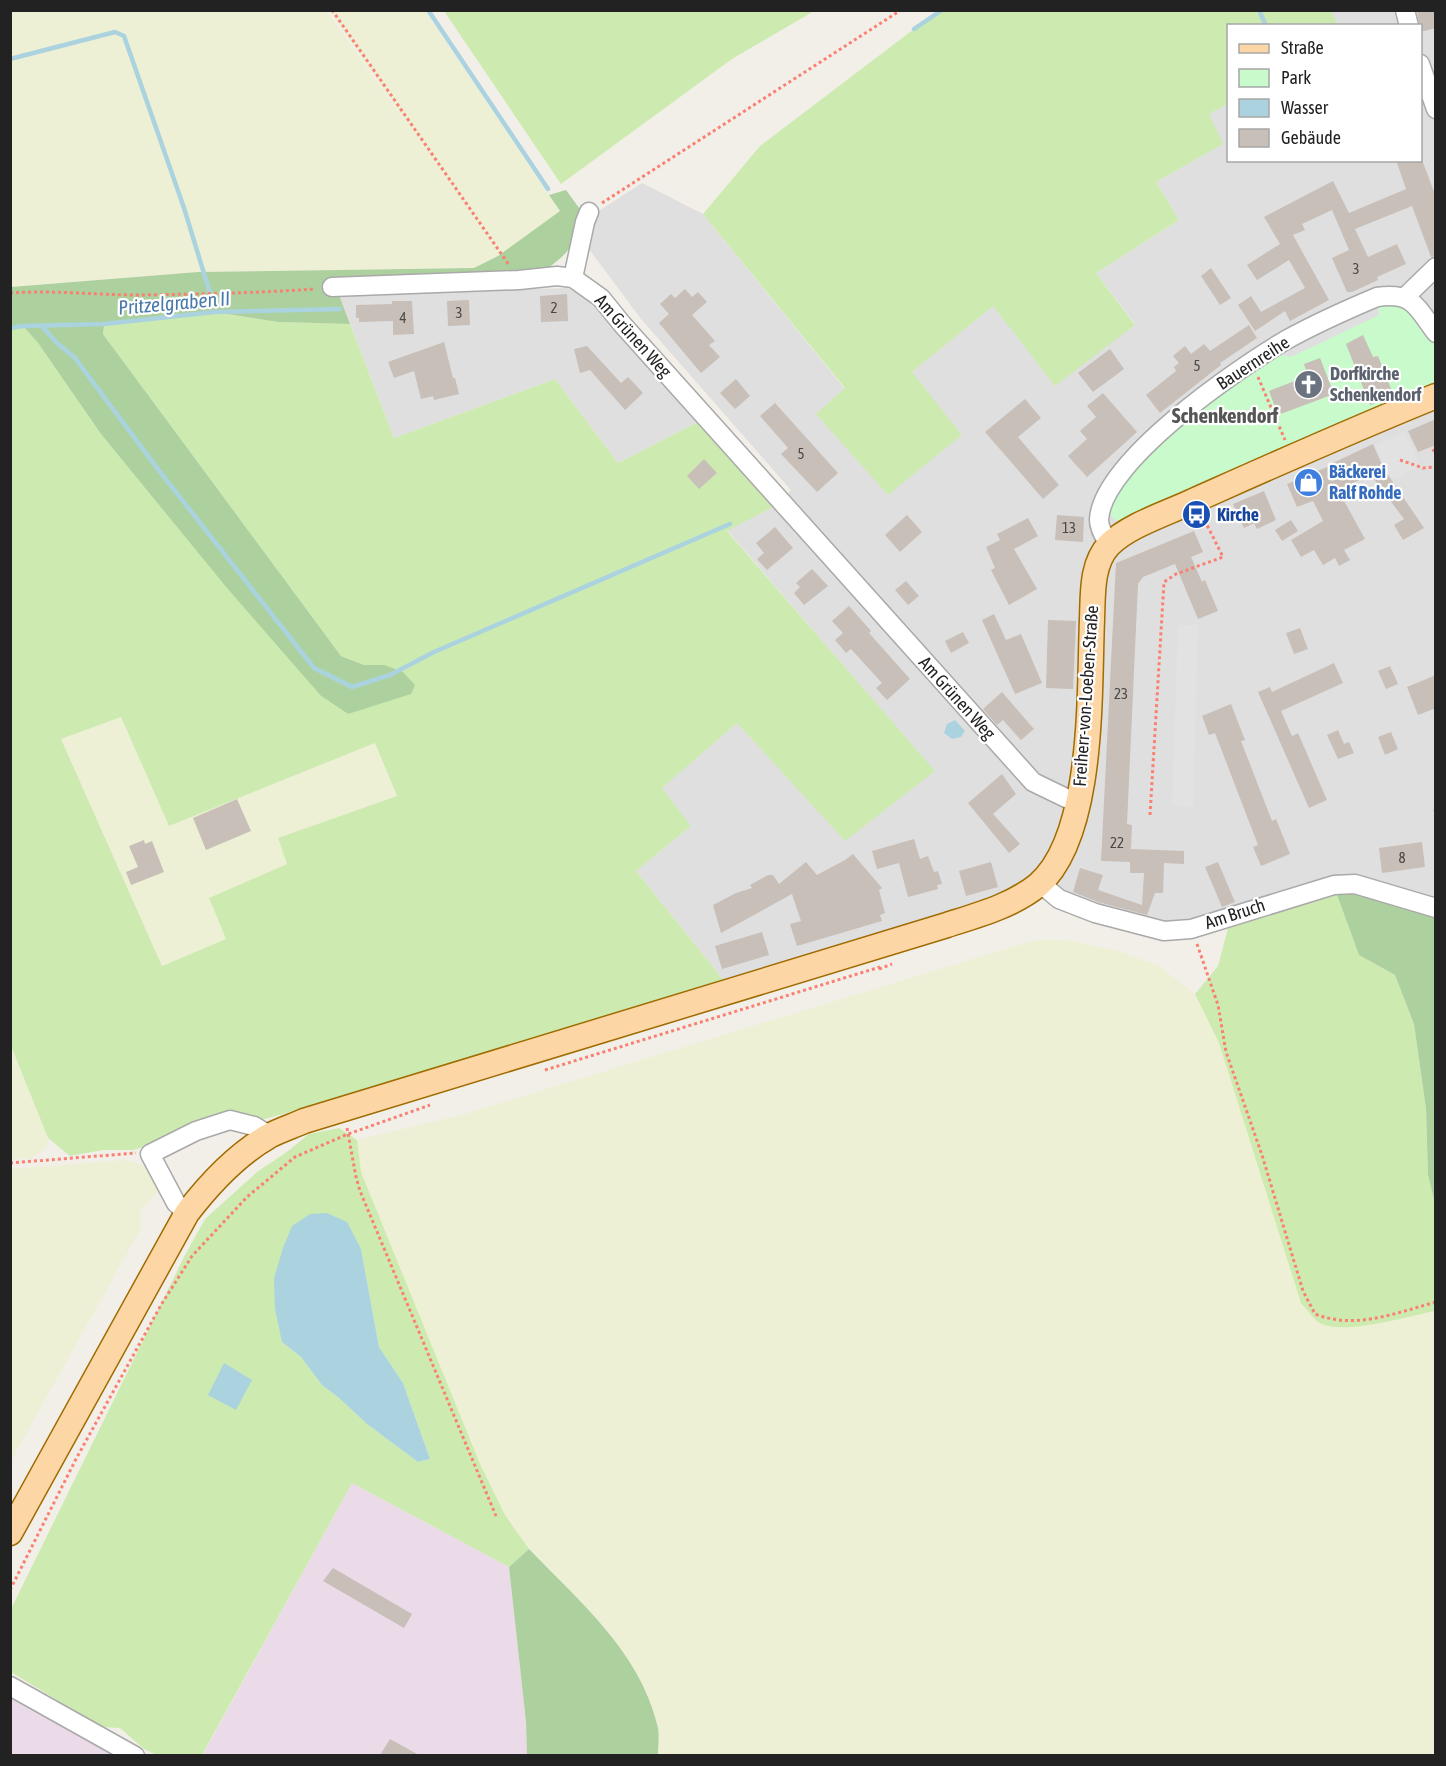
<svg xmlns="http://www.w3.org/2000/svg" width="1446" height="1766" font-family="'Asap Condensed',sans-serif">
  <rect width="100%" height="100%" fill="#f2efe9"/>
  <g fill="#e0dfdf">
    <path d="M1331 11H1435V900L1360 877 1163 926 1063 894 1038 868 1007 894 725 982 636 871 691 826 661 788 737 723 779 768 934 771 727 530 777 505 791 490 641 319 589 249 594 214 642 183 703 214 845 389 817 414 911 372 993 306 1135 324 1096 273 1179 220 1156 182 1222 144 1209 114 1228 104V160H1420V26L1338 25Z"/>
    <path d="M567 288 584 293 599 304 700 421 618 463 555 379 394 438 339 295Z"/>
  </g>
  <g fill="#ebdbe8">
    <path d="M352 1483 509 1567 526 1722 527 1755 202 1756Z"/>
    <path d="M10 1696 120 1755H11Z"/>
  </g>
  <g fill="#eef0d5">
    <path d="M11 11H327L430 158 330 11H425L560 211 498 256 474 268 198 272 11 287Z"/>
    <path d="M121 717 169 826 375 743 397 796 278 838 288 864 209 898 226 939 162 966 61 739Z"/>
    <path d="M1035 940H1068L1118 951 1159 966 1195 994 1219 1043 1301 1303 1364 1326 1435 1311V1755H658V1726L613 1637 529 1549 505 1515 480 1465 361 1172 357 1140 461 1115Z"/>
    <path d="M11 1046 48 1138V1146L32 1158 11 1159Z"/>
    <path d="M126 1160 143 1165 149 1169 162 1187 140 1211 141 1228 11 1461V1169Z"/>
  </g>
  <g fill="#cdebb0" fill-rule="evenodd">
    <path d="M1331 10 1338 25 1228 26V104L1209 114 1223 144 1156 182 1179 220 1096 273 1135 325 1055 386 993 306 912 372 962 435 888 495 816 414 845 388 703 214 760 146 914 29 942 11Z"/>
    <path d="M444 11H814L732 59 561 184Z"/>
    <path d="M214 312 278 322 350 324 394 438 555 379 618 463 700 421 777 505 727 531 935 771 845 841 737 723 662 788 691 826 636 871 725 982 536 1037 310 1107 249 1123 174 1137 134 1150H103L70 1156 48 1138 11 1046 10 328 23 326 38 343 101 434 321 696 348 714 384 665H364L341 656 103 334 104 324ZM121 717 169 826 375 743 397 796 278 838 287 864 209 898 226 939 162 966 61 739Z"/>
    <path d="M1337 895 1359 955 1395 975 1414 1024 1426 1109 1428 1175 1435 1204V1311C1409 1316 1343 1336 1320 1323 1313 1319 1307 1309 1301 1303L1219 1043 1195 994 1218 966 1228 928Z"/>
    <path d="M339 1128 357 1140 361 1172 480 1464 505 1515 529 1549 509 1567 352 1483 202 1755H157L144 1749 120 1728 101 1727 11 1672 10 1611 185 1255 205 1219 257 1172 288 1151 309 1134ZM361 1249 379 1347 403 1383 430 1459 418 1462 367 1424 338 1397 322 1385 301 1357 282 1342Z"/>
  </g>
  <g fill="#add19e">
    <path d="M566 190 582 212C573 248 572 251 541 273L339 295 350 324 278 322 214 312 104 325 103 334 341 656 364 665H384L403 672 415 685 411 694 348 714 321 696 227 588 101 434 38 343 23 326 11 328V287L198 272 474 268 498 256 560 211 549 195Z"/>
    <path d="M1351 890 1435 913V1204L1428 1175 1426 1109 1414 1024 1395 975 1359 955 1337 895Z"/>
    <path d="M529 1549C579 1601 639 1651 657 1724 660 1733 658 1745 658 1755H527L526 1722 509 1567Z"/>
  </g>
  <path fill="#c8facc" d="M1393 302 1407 308 1435 345V386L1243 465 1123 523 1113 518 1107 507 1111 494 1193 412 1277 354 1291 357 1379 315 1378 304Z"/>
  <g fill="#e2e2e2">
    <path d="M1405 432 1420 466 1393 480 1384 469 1374 446Z"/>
    <path d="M1178 625H1198L1193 807 1172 806Z"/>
  </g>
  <g fill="#aad3df">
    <path d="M955 720 965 731 961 737 952 739 944 733 947 724Z"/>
    <path d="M327 1213 347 1222 361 1249 379 1347 403 1383 430 1459 418 1462 367 1424 338 1397 322 1385 301 1357 282 1342 275 1309 274 1278 283 1248 292 1226 310 1214Z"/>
    <path d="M224 1363 252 1380 236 1410 208 1395Z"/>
  </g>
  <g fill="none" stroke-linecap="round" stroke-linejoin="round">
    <g stroke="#aad3df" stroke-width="4.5">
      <path d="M428 10 548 189"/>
      <path d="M1259 10 1266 26"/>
      <path d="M914 29 942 10"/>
      <path d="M10 59 115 32 124 36 184 208 210 293"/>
      <path d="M42 326 57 343 75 358 157 468 314 668 352 687 390 675 434 652 730 524"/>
      <path d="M10 328 23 326 104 324 214 312 340 309"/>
    </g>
  </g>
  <g fill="#c7bfb8">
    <path d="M1417 10H1436V28L1420 32Z"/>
    <path d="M1396 160H1422L1436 197V256L1431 257 1412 206 1355 229 1368 257 1397 244 1406 264 1377 277 1378 280 1352 292H1347L1332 258 1349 250 1332 210 1302 224 1305 230 1293 235 1329 300 1290 321 1285 311 1255 331 1238 305 1251 296 1261 312 1305 288 1289 260 1257 280 1247 265 1280 244 1264 217 1333 181 1349 213 1406 189Z"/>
    <path d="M1211 268 1231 298 1220 305 1201 276Z"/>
    <path d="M685 289 692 297 698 292 707 302 692 315 715 341 709 345 720 357 701 373 659 323 669 314 660 304 671 294 675 298Z"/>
    <path d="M567 294 568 321 541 322 540 296Z"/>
    <path d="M469 300 470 325 448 326 447 301Z"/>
    <path d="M392 301H412L414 334 393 335V321L359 322V318H356V305L392 304Z"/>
    <path d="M1249 325 1257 338 1220 363 1221 365 1160 413 1146 395 1176 371 1174 367 1179 363 1173 356 1185 346 1191 354 1204 344 1210 351Z"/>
    <path d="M1363 335 1373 357 1378 356 1394 396 1370 405 1346 344Z"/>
    <path d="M444 342 453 378H455L459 394 434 400 433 396 421 399 414 371 394 378 388 362Z"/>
    <path d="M587 346 621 383 628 377 643 393 625 410 590 370 580 373 574 349Z"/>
    <path d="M1110 349 1124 369 1093 392 1078 373Z"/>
    <path d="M1320 358 1334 394 1278 415 1269 391 1308 376 1304 364Z"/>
    <path d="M736 379 750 396 735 409 720 393Z"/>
    <path d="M1103 393 1137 432 1087 477 1068 456 1087 439 1080 431 1096 417 1087 406Z"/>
    <path d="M1025 399 1041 418 1018 437 1059 485 1043 499 985 432Z"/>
    <path d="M775 403 838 473 817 492 781 454 788 448 760 416Z"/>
    <path d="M1436 419V445L1418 452 1408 431Z"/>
    <path d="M1373 444 1384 469 1424 528 1403 540 1394 525 1404 519 1371 475 1338 490 1365 539 1344 550 1350 560 1339 566 1335 558 1323 565 1314 550 1301 557 1291 540 1323 521 1313 501 1297 507 1287 484 1334 464 1333 463Z"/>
    <path d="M704 459 717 473 699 489 687 476Z"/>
    <path d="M1264 491 1276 520 1257 529 1254 523 1244 528 1233 504Z"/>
    <path d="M907 515 922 532 900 552 885 535Z"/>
    <path d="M1057 515 1084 517 1083 542 1055 540Z"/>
    <path d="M1028 518 1038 536 1014 549 1037 589 1009 605 991 570 995 568 986 547 1000 540 997 534Z"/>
    <path d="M1291 520 1298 531 1282 541 1275 530Z"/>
    <path d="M775 527 793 548 767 570 757 559 764 553 756 543Z"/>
    <path d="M1194 531 1203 552 1191 557 1202 582 1205 580 1218 611 1198 619 1175 564 1143 577 1138 584 1127 824 1132 825 1131 849 1184 851V864L1164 863 1163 893H1155L1147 915 1098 902 1073 892 1080 868 1103 875 1098 890 1142 905 1144 873H1130V862L1101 861 1116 563Z"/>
    <path d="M812 569 828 586 804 605 794 593 800 587 796 583Z"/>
    <path d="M906 581 919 596 908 605 895 590Z"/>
    <path d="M849 606 871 631 869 633 910 679 887 700 876 688 882 683 851 649 846 653 835 640 843 633 832 621Z"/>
    <path d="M994 614 1006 640 1021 634 1042 683 1015 694 982 620Z"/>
    <path d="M1048 620 1076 621 1073 689 1046 688Z"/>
    <path d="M1300 628 1308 649 1294 654 1286 633Z"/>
    <path d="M963 632 969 643 951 653 945 641Z"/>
    <path d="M1334 663 1343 683 1281 711 1292 736 1298 733 1327 800 1309 808 1258 692 1270 687 1272 692Z"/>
    <path d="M1390 666 1398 684 1386 689 1378 671Z"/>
    <path d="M1436 675V708L1418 715 1407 687Z"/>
    <path d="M1002 692 1034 729 1021 740 1003 720 997 725 983 709Z"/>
    <path d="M1231 704 1245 740 1241 741 1272 821 1276 819 1290 854 1261 866 1253 847 1258 845 1215 733 1209 735 1202 716Z"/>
    <path d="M1338 730 1344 744 1349 742 1354 753 1338 759 1327 735Z"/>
    <path d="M1391 732 1398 749 1385 755 1378 737Z"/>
    <path d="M1002 774 1016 794 993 814 1020 844 1009 853 968 803Z"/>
    <path d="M237 799 251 831 206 850 193 818Z"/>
    <path d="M914 839 920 859 928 856 934 872 938 871 942 884 937 885 938 889 908 897 899 863 877 869 872 851Z"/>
    <path d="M144 840 145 844 152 841 164 872 131 885 126 872 138 867 129 846Z"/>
    <path d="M1422 842 1425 867 1382 873 1379 848Z"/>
    <path d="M853 854 882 888 879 890 885 913 880 915 882 921 797 946 790 924 801 921 792 894 721 933 713 905 736 893 752 888 750 885 768 875H773L779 884 806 862 817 875 845 860Z"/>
    <path d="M991 862 998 887 966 896 959 871Z"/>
    <path d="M1218 862 1235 902 1222 907 1205 867Z"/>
    <path d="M762 932 769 955 722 969 715 946Z"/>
    <path d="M333 1568 412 1614 404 1628 323 1581Z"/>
    <path d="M390 1739 419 1755H380Z"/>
  </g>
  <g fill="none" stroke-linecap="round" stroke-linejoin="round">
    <defs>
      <g id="minor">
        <path d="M1405 10 1409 26"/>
        <path d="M1420 64 1436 109"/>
        <path d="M573 278 585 222 589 212"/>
        <path d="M332 287 519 280 557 276 573 278 601 298 622 324 1033 782 1066 798 1078 801"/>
        <path d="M1405 297 1436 267"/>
        <path d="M1109 545C1105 537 1099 529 1099 520 1101 462 1238 368 1286 340 1315 324 1346 310 1377 297 1413 292 1416 306 1436 333"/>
        <path d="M1040 883 1059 899 1095 913 1164 931 1191 929 1334 885 1355 884 1436 908"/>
        <path d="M187 1213 176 1203 150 1154 196 1131 230 1120 254 1126 270 1136"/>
        <path d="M10 1686 135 1756"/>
      </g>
      <path id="major" d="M10 1533 187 1213C210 1183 236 1155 269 1136 280 1130 293 1126 304 1121L947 925C978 915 1012 906 1038 885 1095 836 1089 689 1092 619 1093 595 1091 564 1109 545 1129 525 1168 513 1193 501 1274 465 1354 429 1436 396"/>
    </defs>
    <use href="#minor" stroke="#a9a9a9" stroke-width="21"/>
    <use href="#major" stroke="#a06b00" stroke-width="27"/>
    <g stroke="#fa8072" stroke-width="3" stroke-dasharray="3 3" stroke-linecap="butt">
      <path d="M332 10 509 265"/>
      <path d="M602 203 901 10"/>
      <path d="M10 293C54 290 96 295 140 295 198 294 257 293 315 289"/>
      <path d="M1258 377 1285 440"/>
      <path d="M1433 449 1436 456"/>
      <path d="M1400 460 1423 468 1436 467"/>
      <path d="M1435 809 1436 815"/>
      <path d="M1150 815 1164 582 1176 574 1223 557 1203 517"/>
      <path d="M1197 944 1218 1005 1226 1052 1262 1155 1303 1291 1315 1314C1356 1330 1395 1313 1436 1302"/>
      <path d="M879 969 892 964"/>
      <path d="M545 1070 880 967"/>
      <path d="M347 1128 356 1177 360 1191 496 1516"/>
      <path d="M10 1163 136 1153"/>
      <path d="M10 1590 76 1459 161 1305 192 1256 247 1197 295 1157 348 1134 430 1105"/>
    </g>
    <use href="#minor" stroke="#fff" stroke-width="18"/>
    <use href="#major" stroke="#fcd6a4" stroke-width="24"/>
  </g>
  <defs>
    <symbol id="church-disc" viewBox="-11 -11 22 22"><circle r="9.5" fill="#6b7280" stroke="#fff"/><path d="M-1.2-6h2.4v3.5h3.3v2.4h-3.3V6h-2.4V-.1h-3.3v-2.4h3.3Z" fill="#fff"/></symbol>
    <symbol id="shop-disc" viewBox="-11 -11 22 22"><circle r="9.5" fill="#3f7fe0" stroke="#fff"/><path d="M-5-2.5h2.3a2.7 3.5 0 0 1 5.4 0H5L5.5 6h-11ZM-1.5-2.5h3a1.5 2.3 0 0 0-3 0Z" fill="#fff"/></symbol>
    <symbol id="bus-disc" viewBox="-11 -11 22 22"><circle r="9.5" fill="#1a4fb4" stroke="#fff"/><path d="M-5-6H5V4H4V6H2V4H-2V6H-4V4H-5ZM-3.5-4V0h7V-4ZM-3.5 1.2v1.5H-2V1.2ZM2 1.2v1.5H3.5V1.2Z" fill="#fff"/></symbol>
  </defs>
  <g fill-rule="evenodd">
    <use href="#church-disc" x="1292" y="368" width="33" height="33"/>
    <use href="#shop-disc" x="1292" y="466" width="33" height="33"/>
    <use href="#bus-disc" x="1180" y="498" width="33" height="33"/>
  </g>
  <g text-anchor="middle" stroke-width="4.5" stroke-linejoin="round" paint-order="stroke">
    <g font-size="15" fill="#4b4948">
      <text x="1356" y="274">3</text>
      <text x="554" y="313">2</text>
      <text x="459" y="318">3</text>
      <text x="403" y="323">4</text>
      <text x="1197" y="371">5</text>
      <text x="801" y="459">5</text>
      <text x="1069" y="533">13</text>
      <text x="1121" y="699">23</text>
      <text x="1117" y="848">22</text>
      <text x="1402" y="863">8</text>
    </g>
    <g font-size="18" fill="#222" stroke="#fff">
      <text transform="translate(633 336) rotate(48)" y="6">Am Grünen Weg</text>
      <text transform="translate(1253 363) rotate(-33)" y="6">Bauernreihe</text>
      <text transform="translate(1086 696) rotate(-86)" y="6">Freiherr-von-Loeben-Straße</text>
      <text transform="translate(957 698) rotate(48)" y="6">Am Grünen Weg</text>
      <text transform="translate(1235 914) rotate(-18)" y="6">Am Bruch</text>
    </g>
    <g font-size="18" font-weight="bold" fill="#5b616d" stroke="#fff" text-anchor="start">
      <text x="1330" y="380">Dorfkirche<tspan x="1330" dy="21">Schenkendorf</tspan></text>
    </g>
    <g font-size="18" font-weight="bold" fill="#366cbe" stroke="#fff" text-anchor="start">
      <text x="1329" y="478">Bäckerei<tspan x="1329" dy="21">Ralf Rohde</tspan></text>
    </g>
    <g font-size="18" font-weight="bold" fill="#164399" stroke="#fff" text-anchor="start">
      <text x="1217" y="521">Kirche</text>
    </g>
    <g font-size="20" font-style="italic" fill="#4a7aab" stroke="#fff">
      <text transform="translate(174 303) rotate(-5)" y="7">Pritzelgraben II</text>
    </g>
    <g font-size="21" font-weight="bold" fill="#555" stroke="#fff">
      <text x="1225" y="423">Schenkendorf</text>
    </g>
  </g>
  <rect width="1446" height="1766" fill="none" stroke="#222222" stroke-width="24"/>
  <rect x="1227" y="24" width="195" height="138" fill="#ffffff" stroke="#a7a7a7" stroke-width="1.5"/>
  <rect x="1239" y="44" width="30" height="9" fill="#fcd6a4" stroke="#a7a7a7" stroke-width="1.5"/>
  <text x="1281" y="54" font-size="18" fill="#222222">Straße</text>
  <rect x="1239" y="69" width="30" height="18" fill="#c8facc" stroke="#a7a7a7" stroke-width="1.5"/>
  <text x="1281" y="84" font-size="18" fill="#222222">Park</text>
  <rect x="1239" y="99" width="30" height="18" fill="#aad3df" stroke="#a7a7a7" stroke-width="1.5"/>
  <text x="1281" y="114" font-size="18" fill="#222222">Wasser</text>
  <rect x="1239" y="129" width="30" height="18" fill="#c7bfb8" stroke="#a7a7a7" stroke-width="1.5"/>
  <text x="1281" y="144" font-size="18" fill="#222222">Gebäude</text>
</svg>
